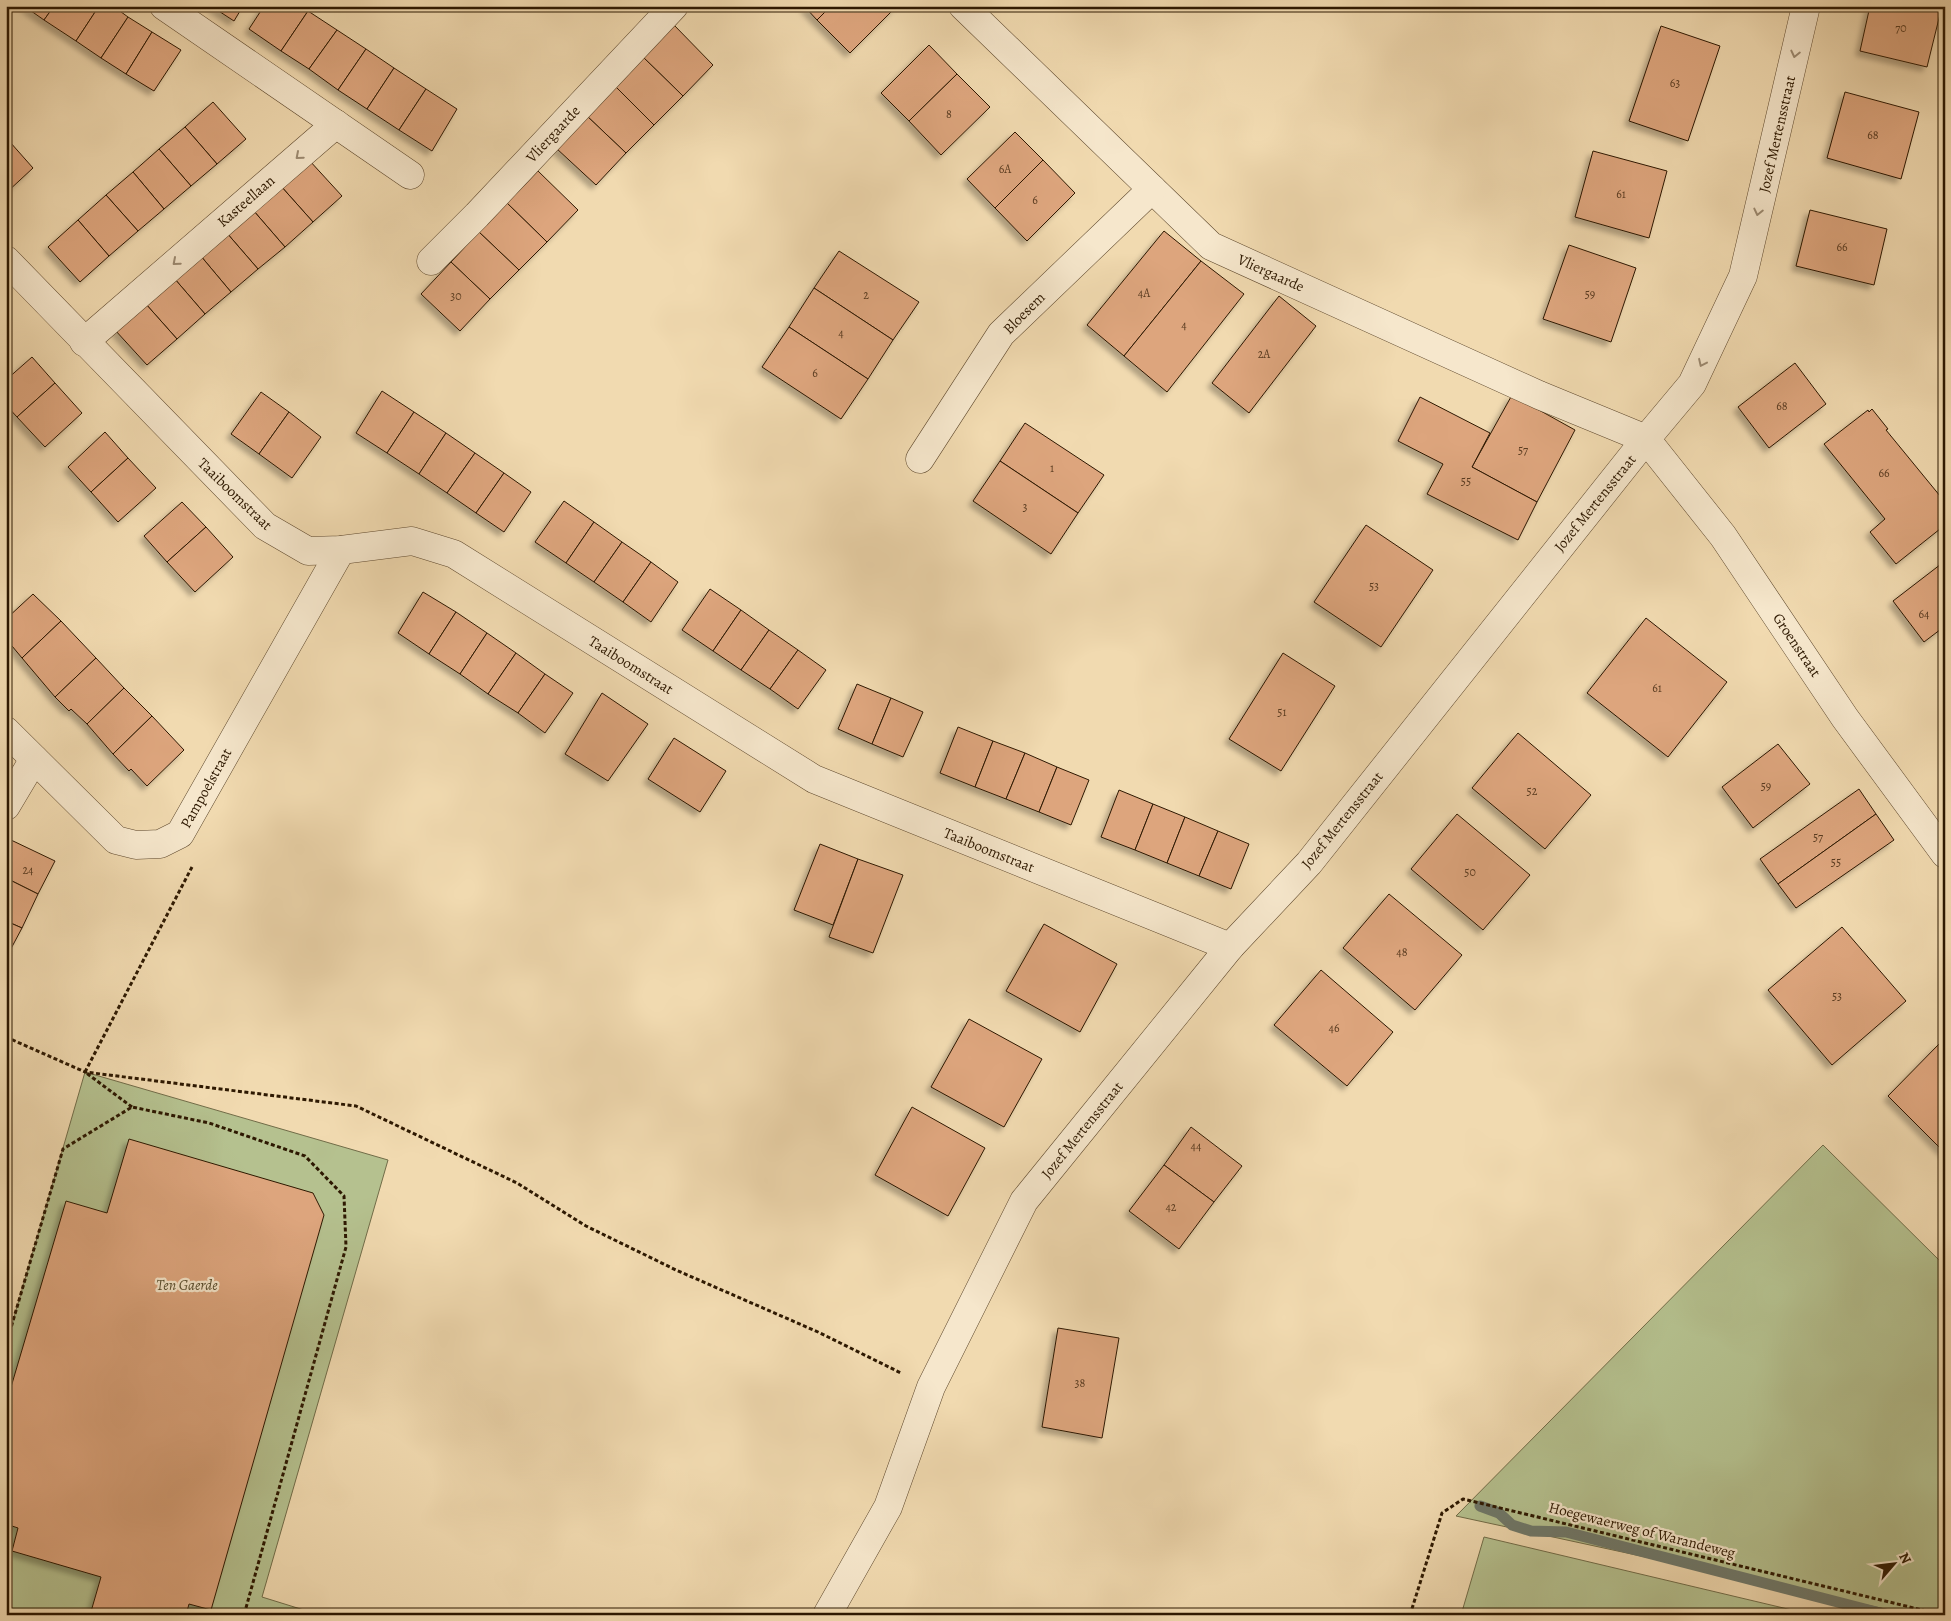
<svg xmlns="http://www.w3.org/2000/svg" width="1951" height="1621" font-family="Alegreya,serif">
  <defs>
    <filter id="shadow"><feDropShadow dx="-4.5" dy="4.5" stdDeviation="2.5" flood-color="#0004"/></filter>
  </defs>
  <rect width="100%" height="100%" fill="#f1dab0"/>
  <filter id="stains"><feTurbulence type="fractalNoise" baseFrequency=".004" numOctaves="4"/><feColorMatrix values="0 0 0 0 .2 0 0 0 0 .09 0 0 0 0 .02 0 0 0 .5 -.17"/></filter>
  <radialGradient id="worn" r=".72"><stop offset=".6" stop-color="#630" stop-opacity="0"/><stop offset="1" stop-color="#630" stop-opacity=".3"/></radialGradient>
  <g fill="#b5c18f" stroke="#716c48">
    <path d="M85 1072 388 1160 262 1597 320 1615H6V1345Z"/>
    <path d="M1823 1145 1945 1266V1615H1913L1456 1516Z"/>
    <path d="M1484 1537 1813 1615H1461Z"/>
  </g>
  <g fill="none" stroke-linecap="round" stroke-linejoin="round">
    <path stroke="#6f796b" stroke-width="11" d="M1480 1506 1499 1513 1512 1525 1531 1531 1566 1532 1888 1615"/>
  </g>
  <g fill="#dda57d" stroke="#2d1801" filter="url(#shadow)">
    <path d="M24 6H54L44 20Z"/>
    <path d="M54 6H99L76 41 44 20Z"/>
    <path d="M99 6H113L128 17 101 58 76 41Z"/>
    <path d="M211 6H243L234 21Z"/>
    <path d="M264 6H301L308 11 281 51 249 29Z"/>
    <path d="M804 6H831L817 20Z"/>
    <path d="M831 6H897L850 53 817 20Z"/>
    <path d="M1870 6H1942L1927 67 1860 51Z"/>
    <path d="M308 11 337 30 309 69 281 51Z"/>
    <path d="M128 17 152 32 126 74 101 58Z"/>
    <path d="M673 24 713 65 683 96 643 57Z"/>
    <path d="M1661 26 1720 46 1688 141 1629 121Z"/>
    <path d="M337 30 366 49 338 90 309 69Z"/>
    <path d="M152 32 181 50 154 91 126 74Z"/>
    <path d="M929 45 957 74 909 121 881 93Z"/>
    <path d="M366 49 394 68 367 109 338 90Z"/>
    <path d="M643 57 683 96 654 125 615 86Z"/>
    <path d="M394 68 426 89 399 130 367 109Z"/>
    <path d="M957 74 990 107 941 155 909 121Z"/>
    <path d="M615 86 654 125 626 153 587 116Z"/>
    <path d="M426 89 457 109 432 151 399 130Z"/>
    <path d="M1845 92 1919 112 1901 179 1827 158Z"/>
    <path d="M213 102 246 139 217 164 185 127Z"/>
    <path d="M587 116 626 153 596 185 556 148Z"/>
    <path d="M185 127 217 164 191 186 159 149Z"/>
    <path d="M1015 132 1043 160 995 208 967 179Z"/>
    <path d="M10 142 33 168 6 193V145Z"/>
    <path d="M159 149 191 186 164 209 133 172Z"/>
    <path d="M1593 151 1667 171 1649 238 1575 217Z"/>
    <path d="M309 160 342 196 313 222 280 185Z"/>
    <path d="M1043 160 1075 193 1027 241 995 208Z"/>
    <path d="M538 171 578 210 547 242 507 203Z"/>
    <path d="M133 172 164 209 138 231 106 195Z"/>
    <path d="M280 185 313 222 285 247 253 210Z"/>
    <path d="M106 195 138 231 109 256 78 220Z"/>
    <path d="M507 203 547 242 519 270 479 232Z"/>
    <path d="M253 210 285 247 258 269 226 232Z"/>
    <path d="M1810 210 1887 229 1874 285 1796 266Z"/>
    <path d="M78 220 109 256 80 282 48 247Z"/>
    <path d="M1164 231 1201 261 1124 356 1087 325Z"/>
    <path d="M226 232 258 269 231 292 200 255Z"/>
    <path d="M479 232 519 270 490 299 451 262Z"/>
    <path d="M1569 245 1636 268 1611 342 1543 319Z"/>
    <path d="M839 251 919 302 893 340 814 288Z"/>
    <path d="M200 255 231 292 205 314 174 278Z"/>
    <path d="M1201 261 1244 294 1167 392 1124 356Z"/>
    <path d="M451 262 490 299 460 331 421 294Z"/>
    <path d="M174 278 205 314 177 339 145 303Z"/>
    <path d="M814 288 893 340 868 379 789 327Z"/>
    <path d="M1279 296 1316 326 1249 413 1212 383Z"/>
    <path d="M145 303 177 339 147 365 115 330Z"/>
    <path d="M789 327 868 379 841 419 762 367Z"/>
    <path d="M32 357 55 383 17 417 6 405V380Z"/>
    <path d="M1795 363 1826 404 1769 448 1738 407Z"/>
    <path d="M55 383 82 413 45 447 17 417Z"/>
    <path d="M382 391 414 412 387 453 356 433Z"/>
    <path d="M261 392 289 412 259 454 231 434Z"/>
    <path d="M1512 395 1575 430 1537 502 1472 467Z"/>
    <path d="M1420 397 1490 433 1472 467 1537 502 1518 540 1427 494 1443 464 1398 441Z"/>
    <path d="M1872 409 1888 429 1886 430 1945 502V525L1896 564 1870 532 1885 519 1824 444 1868 410 1869 412Z"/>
    <path d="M289 412 321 437 292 478 259 454Z"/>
    <path d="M414 412 446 433 419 474 387 453Z"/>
    <path d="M1025 423 1104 475 1078 513 1000 461Z"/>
    <path d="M105 432 128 458 91 492 68 467Z"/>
    <path d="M446 433 475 453 447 493 419 474Z"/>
    <path d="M475 453 504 473 476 513 447 493Z"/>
    <path d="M128 458 156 488 118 522 91 492Z"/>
    <path d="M1000 461 1078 513 1051 554 973 501Z"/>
    <path d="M504 473 531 492 504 532 476 513Z"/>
    <path d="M564 501 594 522 566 563 535 542Z"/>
    <path d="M182 502 206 527 167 562 144 536Z"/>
    <path d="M594 522 622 542 594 582 566 563Z"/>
    <path d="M1366 525 1433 570 1381 647 1314 602Z"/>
    <path d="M206 527 233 557 195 592 167 562Z"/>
    <path d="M622 542 651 562 623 602 594 582Z"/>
    <path d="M1945 561V626L1924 642 1893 601Z"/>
    <path d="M651 562 678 582 651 622 623 602Z"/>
    <path d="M710 589 741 610 713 651 682 630Z"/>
    <path d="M423 592 456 612 429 654 398 633Z"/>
    <path d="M33 594 61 621 22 658 12 646 10 648 6 644V619Z"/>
    <path d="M741 610 769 630 741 670 713 651Z"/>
    <path d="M456 612 487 633 460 674 429 654Z"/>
    <path d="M1646 618 1727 682 1668 757 1587 693Z"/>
    <path d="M61 621 96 658 55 697 22 658Z"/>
    <path d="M769 630 798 650 770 689 741 670Z"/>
    <path d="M487 633 516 653 488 694 460 674Z"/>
    <path d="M798 650 826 670 798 709 770 689Z"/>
    <path d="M516 653 545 674 518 713 488 694Z"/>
    <path d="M1283 653 1335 686 1281 771 1229 739Z"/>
    <path d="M96 658 124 688 87 724 71 709 69 711 55 697Z"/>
    <path d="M545 674 573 693 545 733 518 713Z"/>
    <path d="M857 684 891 698 872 744 838 729Z"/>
    <path d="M124 688 152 716 113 754 87 724Z"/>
    <path d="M602 693 648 724 608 781 565 754Z"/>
    <path d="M891 698 923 712 903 757 872 744Z"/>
    <path d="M152 716 184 750 147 786 131 769 129 771 113 754Z"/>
    <path d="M958 727 993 741 975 787 940 773Z"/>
    <path d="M1518 733 1591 795 1545 849 1472 788Z"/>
    <path d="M674 738 726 771 700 812 648 779Z"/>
    <path d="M993 741 1025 753 1006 799 975 787Z"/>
    <path d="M1778 744 1810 784 1753 828 1722 787Z"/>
    <path d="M1025 753 1057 767 1039 812 1006 799Z"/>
    <path d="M1057 767 1089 780 1071 825 1039 812Z"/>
    <path d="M1859 789 1876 814 1778 884 1760 859Z"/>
    <path d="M1119 790 1153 804 1135 850 1101 837Z"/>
    <path d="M1153 804 1185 817 1167 863 1135 850Z"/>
    <path d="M1457 814 1530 875 1483 930 1411 869Z"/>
    <path d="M1876 814 1894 840 1796 908 1778 884Z"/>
    <path d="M1185 817 1218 831 1199 876 1167 863Z"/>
    <path d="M1218 831 1249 844 1231 889 1199 876Z"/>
    <path d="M11 840 55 861 38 894 6 878V850Z"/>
    <path d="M820 844 858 859 833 925 794 910Z"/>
    <path d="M858 859 903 875 873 953 829 937Z"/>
    <path d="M6 878 38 894 22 928 6 921Z"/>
    <path d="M1389 894 1462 955 1415 1010 1343 948Z"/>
    <path d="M6 921 22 928 6 958Z"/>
    <path d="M1044 924 1117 964 1080 1032 1006 991Z"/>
    <path d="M1842 927 1906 1001 1832 1065 1768 990Z"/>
    <path d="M1321 970 1393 1032 1347 1086 1274 1025Z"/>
    <path d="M969 1019 1042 1059 1004 1127 931 1087Z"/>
    <path d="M1940 1043 1945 1048V1153L1888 1096Z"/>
    <path d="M912 1107 985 1148 948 1216 875 1175Z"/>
    <path d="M1191 1127 1242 1166 1214 1202 1164 1165Z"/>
    <path d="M129 1139 313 1193 324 1215 211 1610 189 1604 186 1615H90L101 1577 12 1551 18 1528 6 1524V1404L66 1201 107 1213Z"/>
    <path d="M1164 1165 1214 1202 1179 1249 1129 1211Z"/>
    <path d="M1058 1328 1119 1338 1102 1438 1042 1427Z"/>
  </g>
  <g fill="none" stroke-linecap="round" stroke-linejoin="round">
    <defs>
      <g id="street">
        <path d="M164 6 410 175"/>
        <path d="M963 6 1211 246 1539 395 1646 439 1723 536 1845 718 1945 854"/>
        <path d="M6 260 265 526 308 551 341 550 412 541 454 554 814 779 1230 947"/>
        <path d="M431 261 477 215 674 6"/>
        <path d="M84 342 336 124"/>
        <path d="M920 459 1001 334 1152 189"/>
        <path d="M6 731 116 840 136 845 160 844 180 834 341 550"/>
        <path d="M6 806 34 759"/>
        <path d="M827 1615 888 1507 931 1387 1024 1201 1230 947 1309 863 1646 439 1692 384 1743 276 1806 6"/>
      </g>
    </defs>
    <use href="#street" stroke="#5e482d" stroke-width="29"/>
    <g stroke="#2d1801" stroke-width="3" stroke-dasharray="4 2.5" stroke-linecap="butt">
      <path d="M6 1037 85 1072 356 1106 517 1183 586 1226 676 1270 818 1332 901 1373"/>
      <path d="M132 1107 85 1072 192 867"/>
      <path d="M6 1345 63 1149 132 1107 209 1123 305 1156 344 1196 346 1247 244 1615"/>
      <path d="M1410 1615 1442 1513 1463 1499 1943 1615"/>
    </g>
    <use href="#street" stroke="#f6e7cc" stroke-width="28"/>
  </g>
  <defs><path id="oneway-chevron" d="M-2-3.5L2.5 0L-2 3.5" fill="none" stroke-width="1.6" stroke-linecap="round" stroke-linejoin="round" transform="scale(1.25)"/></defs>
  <g stroke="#9c8a71">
    <use href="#oneway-chevron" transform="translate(1795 54) rotate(103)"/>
    <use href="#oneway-chevron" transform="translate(299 156) rotate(139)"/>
    <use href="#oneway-chevron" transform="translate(1758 212) rotate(103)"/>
    <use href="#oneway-chevron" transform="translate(176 262) rotate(139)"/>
    <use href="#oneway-chevron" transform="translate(1702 363) rotate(115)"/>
  </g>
  <g text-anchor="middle" stroke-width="4.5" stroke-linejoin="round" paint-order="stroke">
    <g font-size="12" fill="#593b20">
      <text x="1901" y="32">70</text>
      <text x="1675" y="87">63</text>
      <text x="949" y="118">8</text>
      <text x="1873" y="139">68</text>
      <text x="1005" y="173">6A</text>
      <text x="1621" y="198">61</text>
      <text x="1035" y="204">6</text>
      <text x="1842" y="251">66</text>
      <text x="1144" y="297">4A</text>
      <text x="1590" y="298">59</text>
      <text x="866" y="299">2</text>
      <text x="456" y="300">30</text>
      <text x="1184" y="329">4</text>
      <text x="841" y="337">4</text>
      <text x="1264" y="358">2A</text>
      <text x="815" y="377">6</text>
      <text x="1782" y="410">68</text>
      <text x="1523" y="454">57</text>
      <text x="1052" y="472">1</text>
      <text x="1884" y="477">66</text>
      <text x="1466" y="485">55</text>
      <text x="1025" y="511">3</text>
      <text x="1374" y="590">53</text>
      <text x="1924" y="618">64</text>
      <text x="1657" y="692">61</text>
      <text x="1282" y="716">51</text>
      <text x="1766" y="790">59</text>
      <text x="1532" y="795">52</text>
      <text x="1818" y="841">57</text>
      <text x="1836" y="866">55</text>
      <text x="28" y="874">24</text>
      <text x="1470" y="876">50</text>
      <text x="1402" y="956">48</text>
      <text x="1837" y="1000">53</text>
      <text x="1334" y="1032">46</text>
      <text x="1196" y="1150">44</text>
      <text x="1171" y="1211">42</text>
      <text x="1080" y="1387">38</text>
    </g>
    <g font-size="15" fill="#2d1801" stroke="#f6e7cc">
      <text transform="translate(553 134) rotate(-47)" y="5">Vliergaarde</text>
      <text transform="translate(1777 134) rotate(-77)" y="5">Jozef Mertensstraat</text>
      <text transform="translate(246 201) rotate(-41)" y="5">Kasteellaan</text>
      <text transform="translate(1271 273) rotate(24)" y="5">Vliergaarde</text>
      <text transform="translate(1024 313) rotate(-45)" y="5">Bloesem</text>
      <text transform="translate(235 494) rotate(44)" y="5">Taaiboomstraat</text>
      <text transform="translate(1595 503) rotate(-51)" y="5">Jozef Mertensstraat</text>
      <text transform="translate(1797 645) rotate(56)" y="5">Groenstraat</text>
      <text transform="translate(631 665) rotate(32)" y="5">Taaiboomstraat</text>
      <text transform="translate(206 788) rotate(-61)" y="5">Pampoelstraat</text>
      <text transform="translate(1342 820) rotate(-51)" y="5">Jozef Mertensstraat</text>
      <text transform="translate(989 850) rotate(22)" y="5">Taaiboomstraat</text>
      <text transform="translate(1082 1130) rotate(-51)" y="5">Jozef Mertensstraat</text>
      <text transform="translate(1642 1530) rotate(14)" y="5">Hoegewaerweg of Warandeweg</text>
    </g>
    <g font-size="15" font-style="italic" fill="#564b2c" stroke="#f6e7cc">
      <text x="187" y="1290">Ten Gaerde</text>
    </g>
  </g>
  <rect width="1951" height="1621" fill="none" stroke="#f1dab0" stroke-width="25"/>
  <rect x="8" y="8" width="1936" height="1606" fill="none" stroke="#2d1801" stroke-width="2.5"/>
  <rect x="12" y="12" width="1926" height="1596" fill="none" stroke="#2d1801"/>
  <g transform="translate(1894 1564) rotate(62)" stroke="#f6e7cc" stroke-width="4" paint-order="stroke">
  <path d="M0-4L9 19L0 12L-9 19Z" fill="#2d1801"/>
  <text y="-8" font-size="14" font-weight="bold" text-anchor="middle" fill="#2d1801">N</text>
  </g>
  <rect width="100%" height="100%" filter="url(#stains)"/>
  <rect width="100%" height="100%" fill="url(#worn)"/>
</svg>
